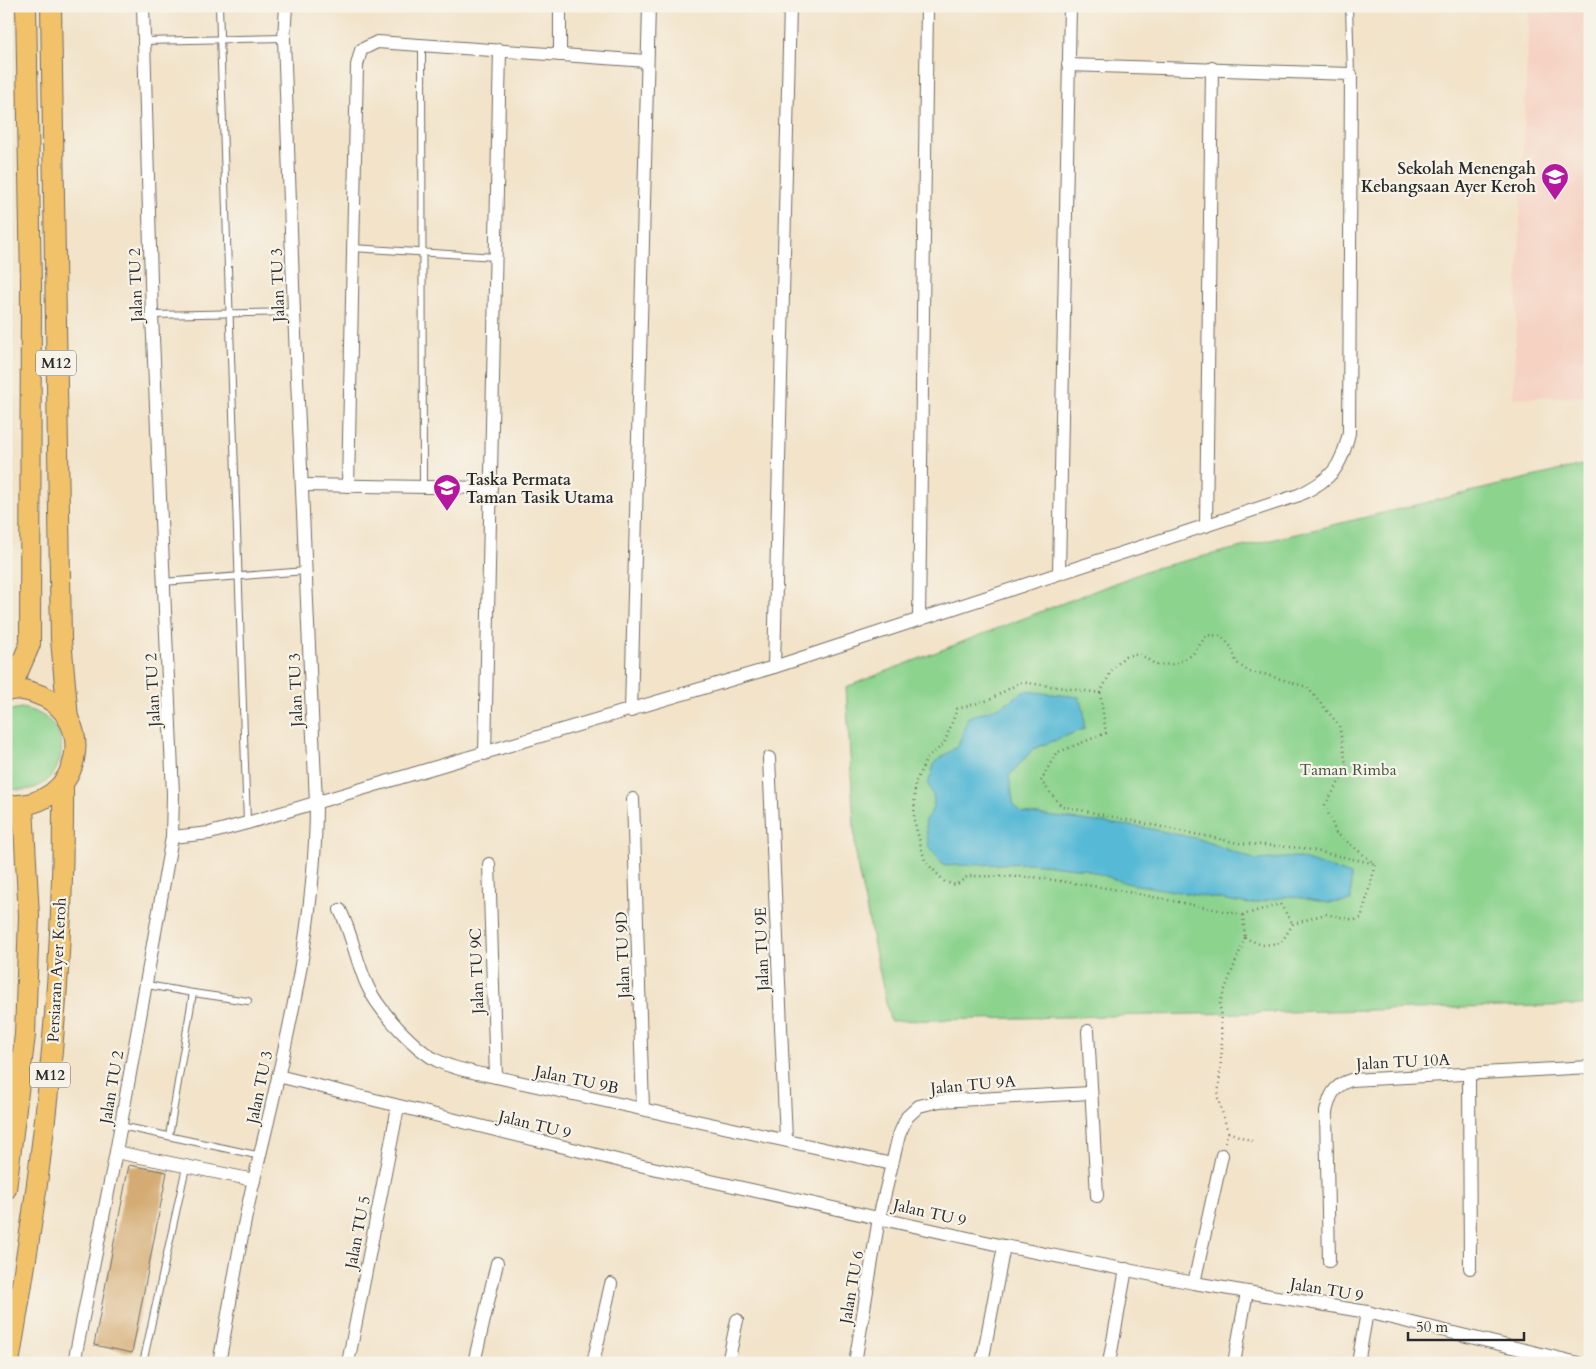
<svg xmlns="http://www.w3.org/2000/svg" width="1596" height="1369" font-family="Cardo,serif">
  <rect width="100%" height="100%" fill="#f7f3e8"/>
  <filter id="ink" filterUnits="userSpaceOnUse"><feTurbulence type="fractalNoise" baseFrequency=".02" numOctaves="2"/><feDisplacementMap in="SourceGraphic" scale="10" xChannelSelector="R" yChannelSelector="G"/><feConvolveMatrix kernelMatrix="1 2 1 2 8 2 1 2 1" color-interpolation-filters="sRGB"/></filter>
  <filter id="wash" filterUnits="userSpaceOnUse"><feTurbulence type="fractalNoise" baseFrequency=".0096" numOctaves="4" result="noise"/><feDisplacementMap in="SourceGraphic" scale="20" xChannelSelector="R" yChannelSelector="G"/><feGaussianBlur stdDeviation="1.12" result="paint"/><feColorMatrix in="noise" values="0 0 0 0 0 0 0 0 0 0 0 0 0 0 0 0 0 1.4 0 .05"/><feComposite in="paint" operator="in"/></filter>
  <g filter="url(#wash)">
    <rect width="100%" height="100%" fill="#f2e3c9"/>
    <path fill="#f5d2c2" d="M1529 6H1590V396L1513 398Z"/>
    <g fill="#8cd38e" stroke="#5c7f5c">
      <path d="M1590 463V1005L890 1021 856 860 846 687 1151 569Z"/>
      <path d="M21 708C89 719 62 807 6 787V711Z"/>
    </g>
    <path fill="#57b9d5" stroke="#417280" d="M1025 691 1079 697 1084 711V729L1033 749 1009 776 1014 806 1022 813 1147 828 1199 839 1256 860 1297 857 1351 875V901L1329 903 1290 896 1249 904 1126 883 1084 869 1030 863 944 866 929 847 925 820C935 809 937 799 928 785L935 762 958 746 968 717 1000 707Z"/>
    <g id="blocks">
      <path fill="#d4ab73" d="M129 1165 167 1172 132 1353 94 1345Z"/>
    </g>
  </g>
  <g filter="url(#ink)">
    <use href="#blocks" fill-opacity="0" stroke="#716b62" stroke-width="1"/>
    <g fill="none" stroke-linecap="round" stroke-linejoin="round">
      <defs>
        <g id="lane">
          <path d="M219 6 247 823"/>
          <path d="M1349 6 1351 74"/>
          <path d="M143 41 284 38"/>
          <path d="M422 45 423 487"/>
          <path d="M353 248 496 257"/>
          <path d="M152 315 294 312"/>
          <path d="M163 582 306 571"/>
          <path d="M147 985 193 993"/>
          <path d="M121 1126 261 1156"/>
          <path d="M169 1136 193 993 248 1001"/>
          <path d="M75 1358 105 1363"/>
          <path d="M143 1363 186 1167"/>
        </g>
        <g id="street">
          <path d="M560 55V6"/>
          <path d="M302 485 491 488"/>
          <path d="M348 486 357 65 361 50 377 42 647 61"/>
          <path d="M1206 526 1212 68"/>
          <path d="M1059 573 1070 6"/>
          <path d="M919 620 927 6"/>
          <path d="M774 667 790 6"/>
          <path d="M631 711 649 6"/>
          <path d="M485 754 500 50"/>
          <path d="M769 758 786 1139"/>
          <path d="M633 799 643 1109"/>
          <path d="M172 837 210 833 247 823 774 667 1299 495C1332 479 1341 468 1349 433L1351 74 1068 65"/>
          <path d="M489 864 496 1077"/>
          <path d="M340 910C352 934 356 961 367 985 378 1010 416 1051 440 1062 457 1070 477 1073 496 1077L892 1164"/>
          <path d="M1088 1031 1097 1196"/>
          <path d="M1469 1074 1470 1268"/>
          <path d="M278 1076 621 1161 1004 1246 1194 1283 1367 1312 1578 1363"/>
          <path d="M116 1152 254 1180"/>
          <path d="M1329 1261 1326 1112C1330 1095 1334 1085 1351 1080L1590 1067"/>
          <path d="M1194 1283 1222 1155"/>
          <path d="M74 1363 116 1152 172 837 173 794 152 315 143 6"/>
          <path d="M219 1363C231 1302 239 1240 254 1180 283 1057 316 931 316 803L294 312 284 38 286 6"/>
          <path d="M348 1363 398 1107"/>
          <path d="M474 1363 497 1263"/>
          <path d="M593 1363 611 1284"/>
          <path d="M728 1363 737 1320"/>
          <path d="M855 1363 879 1218 899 1135 907 1117 919 1106 940 1101 1091 1093"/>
          <path d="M982 1363 1004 1246"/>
          <path d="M1109 1363 1126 1269"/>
          <path d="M1234 1363 1247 1292"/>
          <path d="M1358 1363 1367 1312"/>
        </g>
        <g id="primary">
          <path d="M51 6 61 639 68 719"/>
          <path d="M10 690 30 644 31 284 26 6"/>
          <path d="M6 691C16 688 27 690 37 694 99 714 84 811 6 805"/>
          <path d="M6 1189 25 1035 29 916 23 807"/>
          <path d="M9 1363C20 1295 32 1228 40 1160 56 1036 64 910 63 785"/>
        </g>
      </defs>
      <use href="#lane" stroke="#716b62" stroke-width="8"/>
      <use href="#street" stroke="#716b62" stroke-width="14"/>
      <use href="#primary" stroke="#716b62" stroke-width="22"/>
      <g stroke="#716b62" stroke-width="2.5" stroke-dasharray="1 4" stroke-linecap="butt">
        <path d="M1100 693 1112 670 1125 656 1140 654 1156 665 1175 664 1192 655 1207 635 1221 636 1232 648 1236 662 1249 672 1264 674 1307 687 1339 725 1347 769 1325 805 1336 833 1374 863"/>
        <path d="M1243 915 1245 938"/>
        <path d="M1228 1132 1252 1141"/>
        <path d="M1225 1142 1228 1132 1218 1098 1222 1048 1220 1002 1245 938 1262 945 1281 943 1293 924 1325 914 1355 920 1361 918 1376 864 1302 848 1238 843 1061 806 1041 781 1056 753 1106 733 1100 693 1021 682 989 700 957 709 944 744 927 758 915 783 914 820 925 861 945 882 956 885 968 876 1033 877 1113 889 1243 915 1280 904 1293 924"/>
      </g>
      <use href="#lane" stroke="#fff" stroke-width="6"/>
      <use href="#street" stroke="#fff" stroke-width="12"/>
      <use href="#primary" stroke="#f2c26a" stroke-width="20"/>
    </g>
  </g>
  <defs>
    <symbol id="school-pin" viewBox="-11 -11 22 30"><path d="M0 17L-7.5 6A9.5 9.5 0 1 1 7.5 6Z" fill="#b5179e" stroke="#f7f3e8"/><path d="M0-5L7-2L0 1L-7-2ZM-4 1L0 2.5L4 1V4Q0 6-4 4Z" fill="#fff"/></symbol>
  </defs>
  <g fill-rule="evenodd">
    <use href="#school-pin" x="1539" y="161" width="32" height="43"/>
    <use href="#school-pin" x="431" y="472" width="32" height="43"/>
  </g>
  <g text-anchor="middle" stroke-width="4.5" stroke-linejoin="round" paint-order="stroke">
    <g fill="#f7f3e8" stroke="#686764" stroke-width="1">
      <rect x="36" y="350.5" width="40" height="25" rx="4"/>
      <rect x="30" y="1062.5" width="40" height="25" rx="4"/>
    </g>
    <g font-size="15" font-weight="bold" fill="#2b2b2b">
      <text x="56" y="368">M12</text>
      <text x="50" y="1080">M12</text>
    </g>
    <g font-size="16" font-weight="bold" fill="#2b2b2b" stroke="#f7f3e8" text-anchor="end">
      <text x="1536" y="174">Sekolah Menengah<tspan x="1536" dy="18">Kebangsaan Ayer Keroh</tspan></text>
      <text x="466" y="485" text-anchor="start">Taska Permata<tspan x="466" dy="18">Taman Tasik Utama</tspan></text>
    </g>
    <g font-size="16" fill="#2b2b2b" stroke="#f7f3e8">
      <text transform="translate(135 285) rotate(-92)" y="6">Jalan TU 2</text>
      <text transform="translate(277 285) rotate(-92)" y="6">Jalan TU 3</text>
      <text transform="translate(152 690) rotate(-93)" y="6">Jalan TU 2</text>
      <text transform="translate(295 690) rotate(-92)" y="6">Jalan TU 3</text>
      <text transform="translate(761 949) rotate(-92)" y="6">Jalan TU 9E</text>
      <text transform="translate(622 955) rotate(-92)" y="6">Jalan TU 9D</text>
      <text transform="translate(56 970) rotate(-87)" y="6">Persiaran Ayer Keroh</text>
      <text transform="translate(476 971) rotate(-92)" y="6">Jalan TU 9C</text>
      <text transform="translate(1403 1061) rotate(-3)" y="6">Jalan TU 10A</text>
      <text transform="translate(577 1079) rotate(12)" y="6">Jalan TU 9B</text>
      <text transform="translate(973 1084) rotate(-5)" y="6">Jalan TU 9A</text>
      <text transform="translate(111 1087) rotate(-80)" y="6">Jalan TU 2</text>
      <text transform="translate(259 1087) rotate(-78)" y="6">Jalan TU 3</text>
      <text transform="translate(535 1124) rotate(14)" y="6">Jalan TU 9</text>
      <text transform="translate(930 1212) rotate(13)" y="6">Jalan TU 9</text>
      <text transform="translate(357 1232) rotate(-79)" y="6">Jalan TU 5</text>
      <text transform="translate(851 1287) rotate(-80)" y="6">Jalan TU 6</text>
      <text transform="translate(1327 1289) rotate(10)" y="6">Jalan TU 9</text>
    </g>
    <g font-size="16" fill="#435544" stroke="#f7f3e8">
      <text x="1348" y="775">Taman Rimba</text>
    </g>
  </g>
  <rect width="1596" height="1369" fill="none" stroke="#f7f3e8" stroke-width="25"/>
  <path d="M1408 1332v8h116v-8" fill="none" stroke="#2b2b2b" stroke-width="2.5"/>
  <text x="1416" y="1332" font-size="15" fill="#2b2b2b" stroke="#f7f3e8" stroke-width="4" paint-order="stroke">50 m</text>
</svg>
